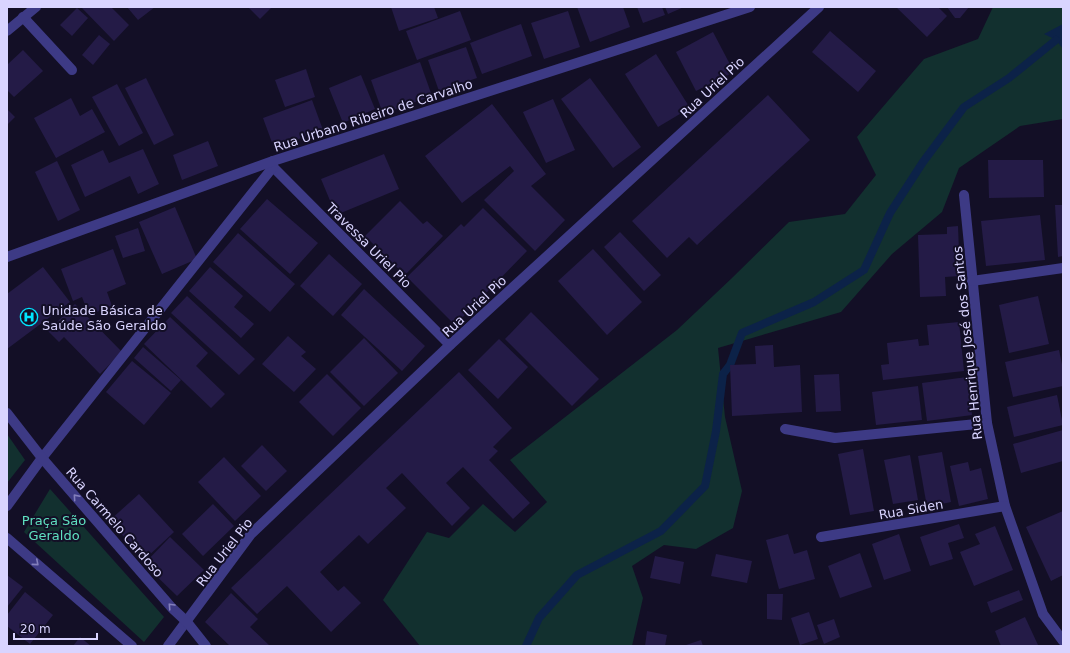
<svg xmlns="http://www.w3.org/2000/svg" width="1070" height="653" font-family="'DejaVu Sans',sans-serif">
  <rect width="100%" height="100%" fill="#130f26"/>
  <g fill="#12302f">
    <path d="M993 7H1063V119L1020 126 959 168 942 212 892 254 841 312 718 348 725 417 742 491 733 528 696 549 664 545 632 566 643 598 632 646H420L383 600 427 532 449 538 483 504 515 532 547 502 510 460 677 330 732 278 789 222 845 214 876 175 857 137 924 59 978 39Z"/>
    <path d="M7 434 25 460 7 483Z"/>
    <path d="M50 489 164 617 144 642 24 532Z"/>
  </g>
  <path fill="#0c2248" d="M1063 24V49L1056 40 1044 34Z"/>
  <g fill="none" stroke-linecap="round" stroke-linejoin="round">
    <path stroke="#0c2248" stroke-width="8" d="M526 646 539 618 577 575 661 531 705 486 716 431 723 374 730 365 742 333 814 302 864 270 890 213 923 162 964 107 1009 78 1056 40"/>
  </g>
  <g fill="#241b47">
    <path d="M81 7H111L129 25 114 41Z"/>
    <path d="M127 7H155L138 20Z"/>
    <path d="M248 7H272L260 19Z"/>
    <path d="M391 7H434L438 18 399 31Z"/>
    <path d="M577 7H623L630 27 590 42Z"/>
    <path d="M637 7H662L665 15 643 23Z"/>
    <path d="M665 7H684L668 14Z"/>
    <path d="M896 7H938L947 16 927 37Z"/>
    <path d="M947 7H969L960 18H955Z"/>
    <path d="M77 8 88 18 72 36 60 25Z"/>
    <path d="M460 11 471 40 417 60 406 31Z"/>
    <path d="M568 11 580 47 544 59 531 23Z"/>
    <path d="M521 24 532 56 482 74 470 43Z"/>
    <path d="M830 31 876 71 858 92 812 52Z"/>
    <path d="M713 32 734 72 696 91 676 52Z"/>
    <path d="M99 35 110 44 93 65 82 55Z"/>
    <path d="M466 47 477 78 439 91 428 60Z"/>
    <path d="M23 50 43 71 14 97 7 90V65Z"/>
    <path d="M656 54 690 108 658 127 625 74Z"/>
    <path d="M420 62 432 96 383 114 371 80Z"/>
    <path d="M306 69 315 97 285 107 275 80Z"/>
    <path d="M361 75 375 109 343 123 329 88Z"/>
    <path d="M146 78 174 135 154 145 125 88Z"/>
    <path d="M590 78 641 147 613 168 561 99Z"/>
    <path d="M117 84 143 133 119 146 92 97Z"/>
    <path d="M768 95 810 140 697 245 689 237 667 258 632 221Z"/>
    <path d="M71 98 80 116 92 109 105 132 56 158 34 118Z"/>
    <path d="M553 99 575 150 546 163 523 112Z"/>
    <path d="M312 100 323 130 274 148 263 118Z"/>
    <path d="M492 104 546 174 531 186 565 220 535 251 484 200 514 171 510 166 462 203 425 156Z"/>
    <path d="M7 109 15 117 7 125Z"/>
    <path d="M208 141 218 166 182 180 173 155Z"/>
    <path d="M143 149 159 184 138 194 130 176 85 197 71 165 103 150 109 163Z"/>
    <path d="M384 154 399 189 336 215 321 179Z"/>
    <path d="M988 160H1043L1044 197 989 198Z"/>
    <path d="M57 161 80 210 58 221 35 172Z"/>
    <path d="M267 199 318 243 290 274 240 229Z"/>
    <path d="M400 201 423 224 427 221 443 236 405 275 365 236Z"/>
    <path d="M1055 205H1063V256L1058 257Z"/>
    <path d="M175 207 197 259 162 274 139 222Z"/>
    <path d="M483 208 527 251 455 325 407 277 461 224 464 227Z"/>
    <path d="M1040 215 1045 260 986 266 981 221Z"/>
    <path d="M958 226 960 276 945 277 946 296 920 297 918 235 947 234V227Z"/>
    <path d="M138 228 145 251 123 258 115 236Z"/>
    <path d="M620 232 661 275 644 291 604 247Z"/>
    <path d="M238 233 295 284 270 312 213 262Z"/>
    <path d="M113 249 126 284 107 292 112 306 89 315 82 297 73 301 61 269Z"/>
    <path d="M593 249 642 302 607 335 558 281Z"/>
    <path d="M329 254 362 284 333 316 300 286Z"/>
    <path d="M43 267 70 302 7 349V294Z"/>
    <path d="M210 267 243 296 234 307 254 324 241 338 189 291Z"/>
    <path d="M364 289 425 346 402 371 341 315Z"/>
    <path d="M187 296 255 359 239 375 171 313Z"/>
    <path d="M1038 296 1049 344 1009 353 999 305Z"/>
    <path d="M75 304 122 352 100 374 64 337 59 342 48 331Z"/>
    <path d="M531 312 599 379 572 406 505 339Z"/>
    <path d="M170 317 208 353 196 366 225 394 211 408 144 344Z"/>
    <path d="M959 322 964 371 883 380 881 365 889 364 887 343 918 339 919 346 929 345 927 325Z"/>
    <path d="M288 336 306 352 301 356 316 369 294 392 262 364Z"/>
    <path d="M364 338 398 373 364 406 330 372Z"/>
    <path d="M499 339 528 367 498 399 468 370Z"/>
    <path d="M773 345 774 367 800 365 802 412 732 416 730 365 756 364 755 346Z"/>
    <path d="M143 347 181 380 171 391 134 358Z"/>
    <path d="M1059 350 1063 369V386L1013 397 1005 362Z"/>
    <path d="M132 361 171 393 144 425 106 392Z"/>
    <path d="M459 372 512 428 493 447 498 451 489 460 530 503 513 519 463 467 446 483 470 508 452 526 402 473 386 488 406 508 368 544 359 535 320 572 338 591 344 586 361 603 331 632 287 586 257 614 231 588Z"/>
    <path d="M327 374 361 408 333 436 299 402Z"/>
    <path d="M839 374 841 411 816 412 814 375Z"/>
    <path d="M967 377 972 415 927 421 922 383Z"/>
    <path d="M918 386 922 420 876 425 872 392Z"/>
    <path d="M1057 395 1063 425 1014 437 1007 407Z"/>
    <path d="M1063 430V461L1021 473 1013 444Z"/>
    <path d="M262 445 287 471 266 491 241 466Z"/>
    <path d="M863 449 874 511 850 515 838 454Z"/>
    <path d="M942 452 951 502 927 507 918 456Z"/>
    <path d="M910 455 918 500 893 504 884 460Z"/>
    <path d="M224 457 261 496 235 521 198 482Z"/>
    <path d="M968 462 970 471 981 468 988 499 959 506 950 466Z"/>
    <path d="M139 494 174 532 145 559 109 521Z"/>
    <path d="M213 504 234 526 203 556 182 534Z"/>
    <path d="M1063 511V575L1051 581 1026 527Z"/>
    <path d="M959 524 964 538 948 543 953 559 930 566 920 537Z"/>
    <path d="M995 526 1013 570 974 586 960 552 980 544 975 534Z"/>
    <path d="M788 534 794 554 807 550 815 579 779 589 766 540Z"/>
    <path d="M899 534 911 571 884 580 872 544Z"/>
    <path d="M170 537 204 570 177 596 144 564Z"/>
    <path d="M860 553 872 587 840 598 828 566Z"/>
    <path d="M716 554 752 561 747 583 711 576Z"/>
    <path d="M655 556 684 562 680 584 650 578Z"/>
    <path d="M7 575 23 587 7 607Z"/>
    <path d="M1019 590 1023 600 991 613 987 602Z"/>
    <path d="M25 592 53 615 30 644 7 626V615Z"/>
    <path d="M231 593 258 619 250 627 270 646H230L205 622Z"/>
    <path d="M767 594H783L782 620 767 619Z"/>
    <path d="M809 612 818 639 800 645 791 618Z"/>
    <path d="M1025 617 1038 645 1034 646H1001L995 631Z"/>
    <path d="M834 619 840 637 824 644 817 625Z"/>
    <path d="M647 631 667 635 665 646H645Z"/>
    <path d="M80 637 91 646H73Z"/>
    <path d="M701 640 703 646H683Z"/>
  </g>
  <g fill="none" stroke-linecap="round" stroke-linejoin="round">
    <g stroke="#3d3a85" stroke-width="10">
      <path d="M23 17 72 70"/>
      <path d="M7 31 36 7"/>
      <path d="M273 161V167L450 345"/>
      <path d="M964 195 987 423 1005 506 1043 614 1063 641"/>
      <path d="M972 281 1063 268"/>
      <path d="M785 429 835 438 987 423"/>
      <path d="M7 506 42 458 273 167"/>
      <path d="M821 537 1005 506"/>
      <path d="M168 646 251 534 450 345 819 7"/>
    </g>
    <g stroke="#3d3a85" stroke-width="10">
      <path d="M7 257 273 161 750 7"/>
      <path d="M7 413 42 458 172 608 187 622 206 646"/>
      <path d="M7 538 132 646"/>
    </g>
  </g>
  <defs><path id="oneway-chevron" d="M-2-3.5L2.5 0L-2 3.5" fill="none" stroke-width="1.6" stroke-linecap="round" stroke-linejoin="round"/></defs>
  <g stroke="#837fbc">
    <use href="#oneway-chevron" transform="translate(76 497) rotate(-131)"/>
    <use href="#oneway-chevron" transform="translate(36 563) rotate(41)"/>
    <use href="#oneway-chevron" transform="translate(171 606) rotate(-133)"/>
  </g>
  <defs>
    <symbol id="hospital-ring" viewBox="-11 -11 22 22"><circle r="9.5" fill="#130f26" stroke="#00e5ff" stroke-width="1.5"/><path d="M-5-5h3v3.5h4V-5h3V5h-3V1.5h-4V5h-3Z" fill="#00e5ff"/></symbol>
  </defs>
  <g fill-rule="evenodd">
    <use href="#hospital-ring" x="19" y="307" width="20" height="20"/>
  </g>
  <g text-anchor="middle" stroke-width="4" stroke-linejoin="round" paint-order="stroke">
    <g font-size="13" fill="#d9d4ff" stroke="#130f26">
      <text transform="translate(712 87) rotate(-43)" y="5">Rua Uriel Pio</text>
      <text transform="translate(373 115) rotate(-18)" y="5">Rua Urbano Ribeiro de Carvalho</text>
      <text transform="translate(369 245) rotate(45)" y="5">Travessa Uriel Pio</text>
      <text transform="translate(474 306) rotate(-43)" y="5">Rua Uriel Pio</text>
      <text transform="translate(967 343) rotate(-96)" y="5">Rua Henrique José dos Santos</text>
      <text transform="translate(911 509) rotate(-10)" y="5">Rua Siden</text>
      <text transform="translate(115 522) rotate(49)" y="5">Rua Carmelo Cardoso</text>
      <text transform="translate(224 552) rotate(-52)" y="5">Rua Uriel Pio</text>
    </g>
    <g font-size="13" fill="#d9d4ff" stroke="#130f26" text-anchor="start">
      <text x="42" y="315">Unidade Básica de<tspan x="42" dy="15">Saúde São Geraldo</tspan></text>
    </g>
    <g font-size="13" fill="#5fe0c0" stroke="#130f26">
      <text x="54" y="525">Praça São<tspan x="54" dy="15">Geraldo</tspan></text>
    </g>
  </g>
  <rect width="1070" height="653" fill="none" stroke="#d9d4ff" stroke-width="16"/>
  <path d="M14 633v6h83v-6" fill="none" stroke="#d9d4ff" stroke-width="2"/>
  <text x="20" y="633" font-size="12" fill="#d9d4ff" stroke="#130f26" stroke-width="3" paint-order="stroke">20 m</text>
</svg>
